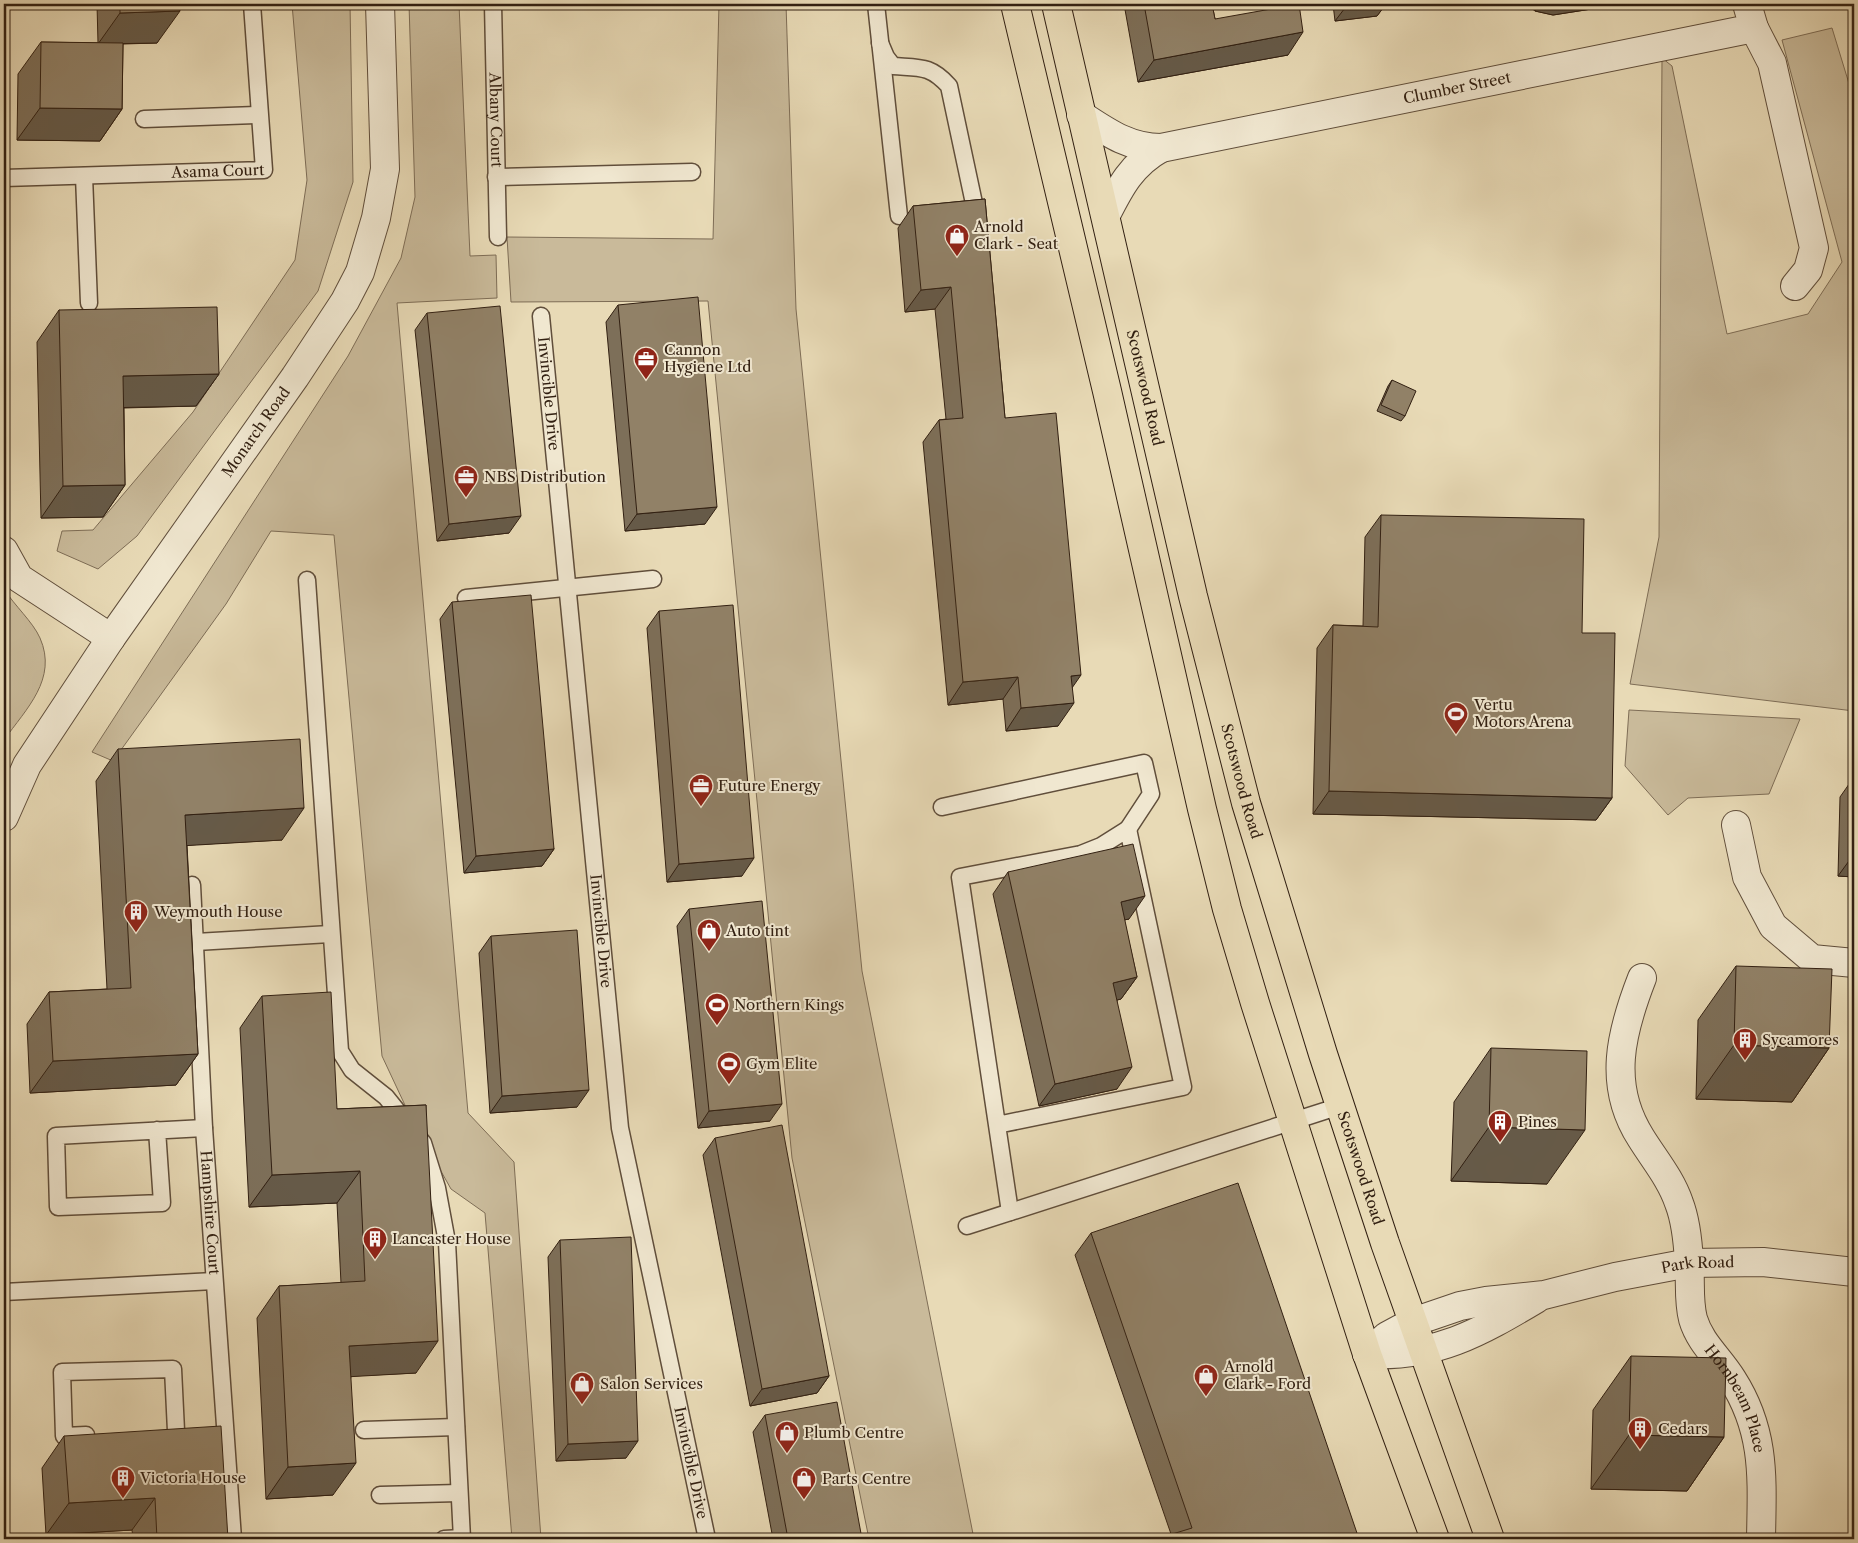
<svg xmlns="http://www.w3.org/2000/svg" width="1858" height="1543" font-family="'Libre Caslon Text',serif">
  <rect width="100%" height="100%" fill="#e8dab6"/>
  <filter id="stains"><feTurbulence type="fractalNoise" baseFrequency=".004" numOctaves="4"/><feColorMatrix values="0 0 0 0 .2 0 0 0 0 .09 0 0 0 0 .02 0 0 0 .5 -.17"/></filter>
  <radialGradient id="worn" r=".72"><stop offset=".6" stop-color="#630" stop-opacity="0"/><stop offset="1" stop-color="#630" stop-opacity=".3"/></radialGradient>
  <g fill="#c9ba9a" stroke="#7e6d56">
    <path d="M292 4H350L353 182 318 291 137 536 98 569 57 551 62 531 93 530 193 412 295 260 307 180Z"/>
    <path d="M409 4H459L470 256 496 255 497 298 397 303 468 1113 514 1162 541 1539H512L485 1213 451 1189 411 1118 382 1056 334 535 271 531 226 604 113 761 92 752 348 356 401 258 415 197Z"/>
    <path d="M719 4H786L796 309 862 971 974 1539H869L792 1158 708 301 511 302 507 237 713 239Z"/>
    <path d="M1832 28 1854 100V711L1630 684 1659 537 1662 58 1672 66 1727 334 1808 314 1842 262 1782 40Z"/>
    <path d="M4 589C14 605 33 622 40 638 58 679 26 709 4 740Z"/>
    <path d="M1629 710 1800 719 1769 794 1688 798 1668 815 1625 766Z"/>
  </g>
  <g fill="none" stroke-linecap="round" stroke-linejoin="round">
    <defs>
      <g id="service">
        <path id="s1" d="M493 4 498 237"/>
        <path d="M876 4 899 216"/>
        <path d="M880 43 886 57 893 66C920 68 930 65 949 86L975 208"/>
        <path d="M144 119 259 115"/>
        <path d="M84 176 89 303"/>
        <path d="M496 177 692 172"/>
        <path id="s2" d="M4 178 264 170 252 4"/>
        <path id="s3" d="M541 316 620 1128 707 1539"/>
        <path d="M307 580 340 1051 352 1070 386 1097 423 1143 437 1188 447 1242 462 1539"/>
        <path d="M466 598 653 579"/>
        <path d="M942 807 1144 763 1151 794 1128 829"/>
        <path id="s4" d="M192 885 204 1128 233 1539"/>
        <path d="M196 942 330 934"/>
        <path d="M997 1125 1183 1087 1128 829 1101 846 1081 854 960 877 1010 1212"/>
        <path d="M157 1130 162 1203 58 1207 56 1136 204 1128"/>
        <path d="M967 1226 1340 1106"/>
        <path d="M4 1292 214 1281"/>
        <path d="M364 1430 456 1427"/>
        <path d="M86 1435 64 1436 62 1372 173 1369 176 1431"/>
        <path d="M380 1495 459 1493"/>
        <path d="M444 1539 462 1538"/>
      </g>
      <g id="minor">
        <path d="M1754 28 1772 63 1814 248 1808 270 1795 286"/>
        <path id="s5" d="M1081 115C1107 132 1129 148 1161 148L1754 28 1747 4"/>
        <path d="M1106 215C1120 187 1132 164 1161 148"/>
        <path d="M4 551 19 578 111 638"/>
        <path d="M1736 825 1747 877 1773 926 1812 959 1854 963"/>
        <path id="s6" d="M1642 978C1621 1032 1607 1085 1641 1138 1654 1159 1671 1179 1679 1203 1686 1221 1688 1243 1689 1262 1691 1281 1688 1300 1693 1319 1700 1343 1719 1358 1732 1379 1766 1432 1762 1479 1761 1539"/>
      </g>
      <g id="tertiary">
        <path id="s7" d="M4 817 27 765 111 638 295 377 345 301 360 272 376 218 385 169 380 4"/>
        <path id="s8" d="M1367 1354 1387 1336 1413 1322 1460 1306 1486 1301 1544 1295 1615 1277 1689 1263 1763 1262 1854 1272"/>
        <path d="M1367 1354C1435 1358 1479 1333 1536 1299"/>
      </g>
      <g id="primary">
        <path d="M1015 4 1107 391 1202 809 1227 909 1255 1003 1367 1354 1435 1539"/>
        <path id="s9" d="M1056 4 1193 596 1246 803 1323 1054 1385 1243 1490 1539"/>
      </g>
    </defs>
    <use href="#service" stroke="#604e3b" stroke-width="19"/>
    <use href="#minor" stroke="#604e3b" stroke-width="30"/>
    <use href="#tertiary" stroke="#604e3b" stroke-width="30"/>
    <use href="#primary" stroke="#322012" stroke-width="30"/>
    <use href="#service" stroke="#f0e7d0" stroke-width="16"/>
    <use href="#minor" stroke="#f0e7d0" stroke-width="28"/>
    <use href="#tertiary" stroke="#f0e7d0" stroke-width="28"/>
    <use href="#primary" stroke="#e8dab6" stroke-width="28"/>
  </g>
  <g fill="#7d6f59" stroke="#322012">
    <path d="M97 4H179L157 43 123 44 122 109 100 141 17 140 18 74 41 42 98 43Z"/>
    <path d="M1124 4H1212L1215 19 1288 55 1138 82Z"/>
    <path d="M1333 4H1386L1377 16 1335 21Z"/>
    <path d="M1526 4H1618L1617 5 1553 15 1535 11Z"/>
    <path d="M985 199 1005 418 1072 687 1058 726 1006 731 1003 699 948 705 923 442 939 420 946 419 935 309 905 312 898 228 913 206Z"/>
    <path d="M618 305 705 524 625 531 606 322Z"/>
    <path d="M59 310 219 374 196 406 124 408 125 485 103 517 41 518 37 342Z"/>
    <path d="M427 313 509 533 437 541 415 330Z"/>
    <path d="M1392 380 1405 416 1401 421 1377 411 1388 386Z"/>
    <path d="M1381 515 1582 633 1612 798 1596 820 1313 814 1317 648 1333 625 1363 626 1365 537Z"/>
    <path d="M452 602 554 849 542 866 464 873 440 619Z"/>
    <path d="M659 611 742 876 667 882 647 628Z"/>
    <path d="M118 749 282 840 187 845 198 1054 176 1085 30 1093 27 1024 49 992 107 989 96 781Z"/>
    <path d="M1854 777V877L1838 876 1840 797Z"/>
    <path d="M1008 872 1129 919 1124 920 1137 977 1121 999 1117 1000V1089L1039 1106 993 894Z"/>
    <path d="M689 909 770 1121 698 1128 677 926Z"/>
    <path d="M491 936 577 1107 490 1113 479 953Z"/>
    <path d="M1736 966 1829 1048 1792 1102 1696 1099 1698 1020Z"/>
    <path d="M262 996 337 1109 426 1105 416 1373 351 1376 333 1495 266 1499 257 1318 279 1286 341 1283 337 1203 249 1207 240 1028Z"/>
    <path d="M1491 1048 1547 1184 1451 1181 1454 1102Z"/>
    <path d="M715 1138 829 1376 817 1393 750 1406 703 1155Z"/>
    <path d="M1091 1233 1359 1539 1171 1534 1075 1255Z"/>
    <path d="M560 1240 626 1458 556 1461 548 1257Z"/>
    <path d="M1631 1356 1724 1437 1687 1491 1591 1489 1593 1410Z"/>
    <path d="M765 1415 862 1539H773L753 1432Z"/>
    <path d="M64 1436 228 1539H133L132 1530 46 1535 42 1468Z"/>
  </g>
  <g fill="#665a48" stroke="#322012">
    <path d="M1348 4H1386L1377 16 1335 21Z"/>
    <path d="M1540 4H1618L1617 5 1553 15 1535 11Z"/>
    <path d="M180 11 157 43 98 44 120 13Z"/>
    <path d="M1303 32 1288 55 1138 82 1154 60Z"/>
    <path d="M40 108 122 109 100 141 17 140Z"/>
    <path d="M951 287 935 309 905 312 921 290Z"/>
    <path d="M219 374 196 406 100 408 123 376Z"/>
    <path d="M125 485 103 517 41 518 63 486Z"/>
    <path d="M717 507 705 524 625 531 637 514Z"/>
    <path d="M521 516 509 533 437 541 449 524Z"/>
    <path d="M1081 675 1065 698 1071 676Z"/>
    <path d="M1018 677 1003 699 948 705 963 682Z"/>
    <path d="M1074 703 1058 726 1006 731 1021 708Z"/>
    <path d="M1329 791 1612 798 1596 820 1313 814Z"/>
    <path d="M304 808 282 840 163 847 185 815Z"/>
    <path d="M554 849 542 866 464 873 476 856Z"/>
    <path d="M1854 854V877L1838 876Z"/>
    <path d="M754 858 742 876 667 882 679 864Z"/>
    <path d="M1145 896 1129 919 1105 924 1121 902Z"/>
    <path d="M1137 977 1121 999 1098 1005 1113 983Z"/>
    <path d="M1734 1045 1829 1048 1792 1102 1696 1099Z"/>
    <path d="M198 1054 176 1085 30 1093 53 1061Z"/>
    <path d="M1132 1067 1117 1089 1039 1106 1055 1084Z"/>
    <path d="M589 1090 577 1107 490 1113 502 1096Z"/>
    <path d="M782 1104 770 1121 698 1128 709 1111Z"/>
    <path d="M1489 1127 1585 1130 1547 1184 1451 1181Z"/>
    <path d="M360 1171 337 1203 249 1207 272 1175Z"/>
    <path d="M438 1341 416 1373 327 1378 349 1346Z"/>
    <path d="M829 1376 817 1393 750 1406 762 1389Z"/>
    <path d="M1629 1435 1724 1437 1687 1491 1591 1489Z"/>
    <path d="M638 1441 626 1458 556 1461 568 1444Z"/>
    <path d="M356 1463 333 1495 266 1499 288 1467Z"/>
    <path d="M155 1498 132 1530 46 1535 69 1503Z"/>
  </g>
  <g fill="#918167" stroke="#322012">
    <path d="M120 4H179L180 11 120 13Z"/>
    <path d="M1144 4H1212L1215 19 1299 4 1303 32 1154 60Z"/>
    <path d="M41 42 123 43 122 109 40 108Z"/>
    <path d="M985 199 1005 418 1056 413 1081 675 1071 676 1074 703 1021 708 1018 677 963 682 939 420 963 418 951 287 921 290 913 206Z"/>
    <path d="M698 297 717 507 637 514 618 305Z"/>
    <path d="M500 306 521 516 449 524 427 313Z"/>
    <path d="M217 307 219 374 123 376 125 485 63 486 59 310Z"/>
    <path d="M1392 380 1416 391 1405 416 1381 405Z"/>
    <path d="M1381 515 1584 519 1582 633H1615L1612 798 1329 791 1333 625 1378 627Z"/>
    <path d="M531 595 554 849 476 856 452 602Z"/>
    <path d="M733 605 754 858 679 864 659 611Z"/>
    <path d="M300 739 304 808 185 815 198 1054 53 1061 49 992 131 988 118 749Z"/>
    <path d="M1133 844 1145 896 1121 902 1137 977 1113 983 1132 1067 1055 1084 1008 872Z"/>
    <path d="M762 901 782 1104 709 1111 689 909Z"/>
    <path d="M577 930 589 1090 502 1096 491 936Z"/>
    <path d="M1736 966 1832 969 1829 1048 1734 1045Z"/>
    <path d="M331 992 337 1109 426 1105 438 1341 349 1346 356 1463 288 1467 279 1286 365 1281 360 1171 272 1175 262 996Z"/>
    <path d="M1491 1048 1587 1051 1585 1130 1489 1127Z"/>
    <path d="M782 1125 829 1376 762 1389 715 1138Z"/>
    <path d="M1238 1183 1359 1539H1156L1192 1528 1091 1233Z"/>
    <path d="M631 1237 638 1441 568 1444 560 1240Z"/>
    <path d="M1631 1356 1726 1358 1724 1437 1629 1435Z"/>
    <path d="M837 1402 862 1539H788L765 1415Z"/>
    <path d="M221 1426 228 1539H157L155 1498 69 1503 64 1436Z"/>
  </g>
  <defs>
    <symbol id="shop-pin" viewBox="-11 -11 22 30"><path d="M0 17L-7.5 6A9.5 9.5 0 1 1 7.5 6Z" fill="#8f2418" stroke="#f0e7d0"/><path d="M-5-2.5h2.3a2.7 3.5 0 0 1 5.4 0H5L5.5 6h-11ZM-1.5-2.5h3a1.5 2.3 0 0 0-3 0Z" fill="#fff"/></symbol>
    <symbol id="office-pin" viewBox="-11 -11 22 30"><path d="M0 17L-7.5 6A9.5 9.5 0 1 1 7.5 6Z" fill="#8f2418" stroke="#f0e7d0"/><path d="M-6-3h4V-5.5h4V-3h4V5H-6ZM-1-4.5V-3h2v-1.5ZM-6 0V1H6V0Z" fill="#fff"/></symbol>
    <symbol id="stadium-pin" viewBox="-11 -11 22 30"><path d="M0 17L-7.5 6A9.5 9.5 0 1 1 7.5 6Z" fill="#8f2418" stroke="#f0e7d0"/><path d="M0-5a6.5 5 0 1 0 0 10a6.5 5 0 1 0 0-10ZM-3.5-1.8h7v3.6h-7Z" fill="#fff"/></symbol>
    <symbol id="building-pin" viewBox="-11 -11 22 30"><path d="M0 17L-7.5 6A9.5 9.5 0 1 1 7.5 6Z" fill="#8f2418" stroke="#f0e7d0"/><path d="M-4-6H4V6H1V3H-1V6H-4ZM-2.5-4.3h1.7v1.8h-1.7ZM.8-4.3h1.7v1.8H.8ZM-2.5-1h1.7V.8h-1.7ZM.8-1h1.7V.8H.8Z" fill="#fff"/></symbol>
  </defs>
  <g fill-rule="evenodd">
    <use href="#shop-pin" x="943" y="222" width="28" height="38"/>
    <use href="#office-pin" x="632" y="345" width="28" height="38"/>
    <use href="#office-pin" x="452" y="463" width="28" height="38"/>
    <use href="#stadium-pin" x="1442" y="700" width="28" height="38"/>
    <use href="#office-pin" x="687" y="772" width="28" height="38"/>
    <use href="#building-pin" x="122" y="898" width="28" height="38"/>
    <use href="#shop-pin" x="695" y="917" width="28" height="38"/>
    <use href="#stadium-pin" x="703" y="991" width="28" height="38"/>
    <use href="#building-pin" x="1731" y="1026" width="28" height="38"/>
    <use href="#stadium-pin" x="715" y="1050" width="28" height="38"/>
    <use href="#building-pin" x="1486" y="1108" width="28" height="38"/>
    <use href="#building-pin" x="361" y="1225" width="28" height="38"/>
    <use href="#shop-pin" x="1192" y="1362" width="28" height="38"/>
    <use href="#shop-pin" x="568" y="1370" width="28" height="38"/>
    <use href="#building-pin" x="1626" y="1415" width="28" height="38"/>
    <use href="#shop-pin" x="773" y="1419" width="28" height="38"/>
    <use href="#building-pin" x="109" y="1464" width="28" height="38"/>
    <use href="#shop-pin" x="790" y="1465" width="28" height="38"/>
  </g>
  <g text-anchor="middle" stroke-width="4" stroke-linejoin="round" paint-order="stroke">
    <g font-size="15" fill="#322012" stroke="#f0e7d0">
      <text dy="5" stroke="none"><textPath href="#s5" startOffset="390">Clumber Street</textPath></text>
      <text dy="5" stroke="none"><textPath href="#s1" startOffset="116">Albany Court</textPath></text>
      <text dy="5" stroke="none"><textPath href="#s2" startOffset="214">Asama Court</textPath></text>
      <text dy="5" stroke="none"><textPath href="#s9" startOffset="394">Scotswood Road</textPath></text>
      <text dy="5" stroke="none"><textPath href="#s3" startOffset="78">Invincible Drive</textPath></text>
      <text dy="5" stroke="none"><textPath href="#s7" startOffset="461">Monarch Road</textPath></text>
      <text dy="5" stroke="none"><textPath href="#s9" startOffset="799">Scotswood Road</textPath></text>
      <text dy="5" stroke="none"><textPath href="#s3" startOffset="618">Invincible Drive</textPath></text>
      <text dy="5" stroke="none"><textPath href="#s9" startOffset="1204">Scotswood Road</textPath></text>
      <text dy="5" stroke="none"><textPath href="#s4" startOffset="328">Hampshire Court</textPath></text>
      <text dy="5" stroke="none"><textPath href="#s8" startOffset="348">Park Road</textPath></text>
      <text dy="5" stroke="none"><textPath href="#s6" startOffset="451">Hornbeam Place</textPath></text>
      <text dy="5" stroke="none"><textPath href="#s3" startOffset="1158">Invincible Drive</textPath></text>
    </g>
    <g font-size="15" fill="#322012" stroke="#f0e7d0" text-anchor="start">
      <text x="974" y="232">Arnold<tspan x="974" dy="17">Clark - Seat</tspan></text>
      <text x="664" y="355">Cannon<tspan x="664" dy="17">Hygiene Ltd</tspan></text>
      <text x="484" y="482">NBS Distribution</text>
      <text x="1474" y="710">Vertu<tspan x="1474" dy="17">Motors Arena</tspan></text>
      <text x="718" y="791">Future Energy</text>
      <text x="154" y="917">Weymouth House</text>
      <text x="726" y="936">Auto tint</text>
      <text x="734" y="1010">Northern Kings</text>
      <text x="1762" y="1045">Sycamores</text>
      <text x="746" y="1069">Gym Elite</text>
      <text x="1518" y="1127">Pines</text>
      <text x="392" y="1244">Lancaster House</text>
      <text x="1224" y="1372">Arnold<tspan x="1224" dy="17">Clark - Ford</tspan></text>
      <text x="600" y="1389">Salon Services</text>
      <text x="1658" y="1434">Cedars</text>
      <text x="804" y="1438">Plumb Centre</text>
      <text x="140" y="1483">Victoria House</text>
      <text x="822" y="1484">Parts Centre</text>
    </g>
  </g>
  <rect width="1858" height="1543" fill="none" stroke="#e8dab6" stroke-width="20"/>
  <rect x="5" y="5" width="1848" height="1533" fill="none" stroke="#322012" stroke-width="2.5"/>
  <rect x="10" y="10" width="1838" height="1523" fill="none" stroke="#322012"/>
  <rect width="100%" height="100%" filter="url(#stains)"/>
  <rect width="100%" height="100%" fill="url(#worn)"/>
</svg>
